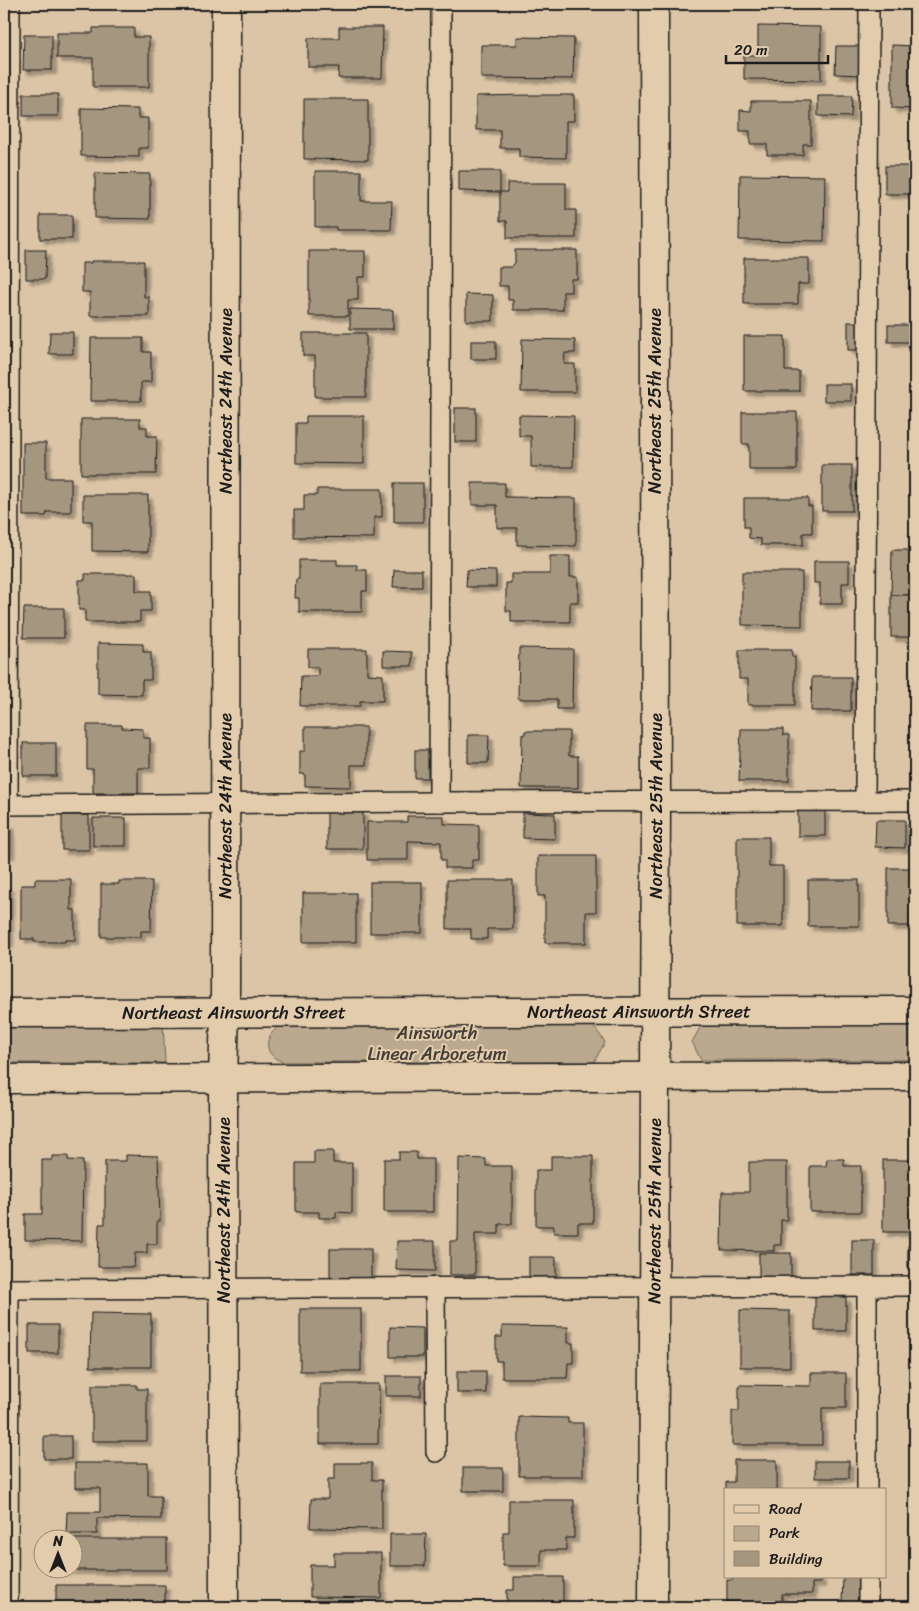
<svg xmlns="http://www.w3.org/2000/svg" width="919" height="1611" font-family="Sriracha,sans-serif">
  <defs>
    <filter id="shadow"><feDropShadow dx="4.5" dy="4.5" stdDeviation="1" flood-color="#0004"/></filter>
  </defs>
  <rect width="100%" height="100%" fill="#dbc5a6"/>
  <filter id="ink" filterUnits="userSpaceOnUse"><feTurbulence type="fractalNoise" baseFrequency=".02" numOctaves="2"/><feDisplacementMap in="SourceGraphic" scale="10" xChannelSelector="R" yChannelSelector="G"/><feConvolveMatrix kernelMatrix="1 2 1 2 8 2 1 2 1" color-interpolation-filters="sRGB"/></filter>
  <g filter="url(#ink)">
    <g fill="#bba98f" stroke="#6c6256">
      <path d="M163 1022 165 1063H4V1023Z"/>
      <path d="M283 1024H592L605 1042 594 1062H283C261 1054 264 1034 283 1024Z"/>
      <path d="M915 1024V1060H701L692 1042 701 1026Z"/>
    </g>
    <g fill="#a5967f" stroke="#1c1c1c" filter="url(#shadow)">
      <path d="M758 26 821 27V80L744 79V55H758Z"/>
      <path d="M339 27H383L382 78H338L339 67H308V38H339Z"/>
      <path d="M93 28H134V37H149V87H93V58H57V33H93Z"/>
      <path d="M24 35H52V70H23Z"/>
      <path d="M517 37 574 38 573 79 481 78V45H517Z"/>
      <path d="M892 45 915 46V109L892 108Z"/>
      <path d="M836 46H863V75L835 74Z"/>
      <rect x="23" y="94" width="35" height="22"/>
      <path d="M532 95H574V121H566V158L519 157V148H500V130H476V96Z"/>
      <path d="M818 96H852L851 117 818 116Z"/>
      <path d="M304 99H368V160L304 159Z"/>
      <path d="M751 101H811V144H803V155H767V144H750V131H740V110L751 111Z"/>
      <path d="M81 108 138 109V118H148V148H139V157L81 156Z"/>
      <rect x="885" y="166" width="30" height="28"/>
      <path d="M315 171H361V201H392L391 230H336V227H315Z"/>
      <path d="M459 171H500V192L459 191Z"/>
      <path d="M95 173 150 174V219L95 218Z"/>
      <path d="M740 175 825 176 824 241 739 240Z"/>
      <path d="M507 183H566V210H576V238H507V221H500V192H507Z"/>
      <rect x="40" y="215" width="32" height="24"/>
      <path d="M26 250H46L45 279H26Z"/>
      <path d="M515 250H577V279H571V292H563V310H513V300H508V286H499V267H511L515 263Z"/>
      <path d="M309 251H365V277H358V300H348V316H309Z"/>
      <path d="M744 258H809V284H798V304H744Z"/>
      <path d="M91 261H144V297H149V316H90V292H82V263H91Z"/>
      <path d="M466 294 493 295V321H466Z"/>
      <path d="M350 309 393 310V329H350Z"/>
      <rect x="848" y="322" width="15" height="28"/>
      <rect x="888" y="325" width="27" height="17"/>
      <path d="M50 332H73V354H49Z"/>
      <path d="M303 333H366V397H315V356H303Z"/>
      <path d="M744 336H785V371H799V391H744Z"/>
      <path d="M91 338H143V352H151V382H141V401H90Z"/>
      <path d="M522 339 575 340V353H565L564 364H575V392H521Z"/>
      <rect x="471" y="341" width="25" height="18"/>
      <rect x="824" y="384" width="27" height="17"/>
      <rect x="455" y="408" width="21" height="34"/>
      <path d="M742 412H797V470H749V444H742Z"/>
      <path d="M519 415 574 416 573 467H531V436H519Z"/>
      <path d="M306 416H364V464L296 463V423H306Z"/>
      <path d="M81 419H140V427H147V436H157L156 474H81Z"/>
      <path d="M23 443H46V478H71V512H47L46 516H23Z"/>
      <rect x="822" y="465" width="30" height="46"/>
      <rect x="394" y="483" width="29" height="39"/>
      <path d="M472 483H505V497L576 498V546L517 545V528H497V505H472Z"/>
      <path d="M317 489H382V517H374V538L294 537V510H304V495H317Z"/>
      <path d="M83 495H148V552L92 551V521H83Z"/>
      <path d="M744 498H808V506H812V533H803V545H761V539L749 538V527H744Z"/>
      <path d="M892 550H915V595H891Z"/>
      <path d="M550 556H570V577H578V602H570V622H511V611H506V583H511V574H550Z"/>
      <path d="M299 560H337V565H357V570H367V591H362V612H299V598H295L296 579H299Z"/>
      <path d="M814 561H849V583H842V604H820V583H814Z"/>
      <path d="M394 570H422V587H393Z"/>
      <path d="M467 570 496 571V587H466Z"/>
      <path d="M742 572H802V626L742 625Z"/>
      <path d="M85 574H136V591H151V611H140V622H85V610H79V580H85Z"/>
      <rect x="891" y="595" width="24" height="42"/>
      <path d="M24 608H64V638H23Z"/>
      <path d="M98 643 143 644V652H151V680H142V695L98 694Z"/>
      <path d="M519 648 573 649 572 709H557V699H518Z"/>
      <path d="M308 649H367V674L383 675V701H360V706H300L301 676H318V667H308Z"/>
      <path d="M739 650H792V657H795V705H748V679H739Z"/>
      <path d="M383 651 412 652V666H383Z"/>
      <path d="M812 677H851V711H811Z"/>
      <path d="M87 725H122V728L143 729V738H150V768H138V793H93V769H87Z"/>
      <path d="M305 727H366V765H351V787L305 786V774H300V751H305Z"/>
      <path d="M741 729H783V735H789V781H739Z"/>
      <path d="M525 731H569V756H578V788H521L522 735H525Z"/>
      <path d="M468 735H489L488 763H468Z"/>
      <rect x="23" y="743" width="33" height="33"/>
      <rect x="415" y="750" width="13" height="28"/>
      <rect x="798" y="810" width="27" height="26"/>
      <path d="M327 811 363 812V849H327Z"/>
      <path d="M523 813 555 814V839L523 838Z"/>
      <rect x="62" y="815" width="27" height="35"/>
      <path d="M407 816H444V824L479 825V860H472V868H445V860H441V842L408 841V860H367V822H407Z"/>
      <rect x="93" y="818" width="33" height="28"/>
      <path d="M876 820H905V848L875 847Z"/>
      <rect x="4" y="824" width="6" height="30"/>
      <path d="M737 837H769V866H783V926H737Z"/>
      <path d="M538 856H596V912H586V943H545V896H538Z"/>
      <rect x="888" y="868" width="27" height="58"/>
      <path d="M35 879H71V910H75V940H65V942H34V939H21V885H35Z"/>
      <path d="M447 880H513V929H487V939H471V929H447Z"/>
      <rect x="808" y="880" width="51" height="46"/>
      <path d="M119 881H152L151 931H141V937H101V884H119Z"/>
      <rect x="370" y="882" width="52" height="51"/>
      <rect x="4" y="887" width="5" height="56"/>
      <rect x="303" y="893" width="53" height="49"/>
      <path d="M314 1151H333V1163H352V1213L336 1212V1218H319V1212H296V1163H314Z"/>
      <path d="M399 1152H417V1159H433V1212H384V1159H399Z"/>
      <path d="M126 1155 158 1156 160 1221H157V1244H147V1253H135L134 1267H98L99 1224H105V1161H126Z"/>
      <path d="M52 1156H68V1160L83 1161 82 1241 25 1240V1214H42V1160H52Z"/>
      <path d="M551 1156H593V1223H578V1233H554V1226H536V1170H551Z"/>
      <path d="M459 1158 486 1159V1166H512V1224H499V1234H475V1275H450V1241H458Z"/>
      <path d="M827 1159H844V1166H861V1212H810V1166H826Z"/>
      <rect x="883" y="1160" width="32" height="72"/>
      <path d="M749 1162H787V1220H781V1245H774V1251L721 1250 722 1192H749Z"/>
      <rect x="852" y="1240" width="22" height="35"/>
      <path d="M397 1241H435V1271L396 1270Z"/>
      <rect x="908" y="1246" width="7" height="23"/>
      <rect x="330" y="1249" width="41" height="34"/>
      <rect x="759" y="1253" width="32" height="24"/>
      <rect x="529" y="1257" width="27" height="20"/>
      <path d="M815 1296 846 1297V1331H815Z"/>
      <rect x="300" y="1309" width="61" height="62"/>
      <path d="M740 1310 790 1311V1367H740Z"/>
      <path d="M91 1313 151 1314V1367H90Z"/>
      <rect x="29" y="1325" width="29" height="28"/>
      <path d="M502 1326 568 1327V1343H573V1363H568L567 1378H502V1361H496V1337H502Z"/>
      <path d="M390 1327 423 1328V1357H390Z"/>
      <rect x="457" y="1371" width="29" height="22"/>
      <path d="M811 1373H846V1408H822V1445H732V1411H739V1385L811 1386Z"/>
      <rect x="386" y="1376" width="35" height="20"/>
      <path d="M320 1384H379L378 1444H320Z"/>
      <path d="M92 1385H137V1389H147V1441H92Z"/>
      <path d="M519 1417 568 1418V1423H583V1476H519Z"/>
      <rect x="44" y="1436" width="27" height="23"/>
      <path d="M734 1460H777V1490H726V1482H734Z"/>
      <rect x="815" y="1461" width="34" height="17"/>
      <path d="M75 1463H148V1496H161V1519L97 1518V1534H66L67 1512H100V1488H75Z"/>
      <path d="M335 1463H372V1480H382V1529L310 1528 311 1499H328V1479H335Z"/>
      <rect x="463" y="1468" width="40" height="23"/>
      <path d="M509 1500H574V1538H566V1550H541V1566H503V1532H509Z"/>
      <path d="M390 1534H426L425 1566H390Z"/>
      <path d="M72 1539H167V1570H51L72 1568Z"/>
      <path d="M334 1553H381V1598L310 1597V1565H334Z"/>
      <path d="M514 1577H563V1607H507V1590H514Z"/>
      <path d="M733 1577H821V1583H812V1594H782V1603L727 1602V1580H733Z"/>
      <path d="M843 1577H859V1603H842Z"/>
      <path d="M56 1585H165V1604L56 1603Z"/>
    </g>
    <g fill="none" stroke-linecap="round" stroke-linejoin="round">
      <defs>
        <g id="service">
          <path d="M865 801 869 4"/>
          <path d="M439 802 441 4"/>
          <path d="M4 805 439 802 915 801"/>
          <path d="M8 805 10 4"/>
          <path d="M867 1286V1490"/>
          <path d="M435 1287 436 1452"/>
          <path d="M4 1289 915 1286"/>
          <path d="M868 1577V1607"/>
          <path d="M8 1607 9 1289"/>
        </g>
        <g id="minor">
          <path id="s1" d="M224 1607 223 1078 225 1012 226 4"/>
          <path id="s2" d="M653 1607 656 802 654 4"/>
        </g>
        <g id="tertiary">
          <path id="s3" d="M4 1013 915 1011"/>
          <path d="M4 1079 915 1076"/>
        </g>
      </defs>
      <use href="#service" stroke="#1c1c1c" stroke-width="22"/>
      <use href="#minor" stroke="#1c1c1c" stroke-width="31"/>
      <use href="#tertiary" stroke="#1c1c1c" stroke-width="31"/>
      <use href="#service" stroke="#e3ccac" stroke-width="19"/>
      <use href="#minor" stroke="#e3ccac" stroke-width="28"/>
      <use href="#tertiary" stroke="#e3ccac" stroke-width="28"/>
    </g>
  </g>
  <g text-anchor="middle" stroke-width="4" stroke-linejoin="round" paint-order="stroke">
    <g font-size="18" fill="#1c1c1c" stroke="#e3ccac">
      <text dy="6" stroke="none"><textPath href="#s1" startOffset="1206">Northeast 24th Avenue</textPath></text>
      <text transform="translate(655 401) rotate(-90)" y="6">Northeast 25th Avenue</text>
      <text dy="6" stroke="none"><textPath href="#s1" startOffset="801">Northeast 24th Avenue</textPath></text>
      <text dy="6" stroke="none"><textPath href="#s2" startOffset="801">Northeast 25th Avenue</textPath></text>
      <text dy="6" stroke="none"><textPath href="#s3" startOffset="230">Northeast Ainsworth Street</textPath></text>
      <text dy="6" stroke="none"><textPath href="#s3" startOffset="635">Northeast Ainsworth Street</textPath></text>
      <text transform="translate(224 1210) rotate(-90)" y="6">Northeast 24th Avenue</text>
      <text dy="6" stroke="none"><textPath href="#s2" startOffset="396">Northeast 25th Avenue</textPath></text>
    </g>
    <g font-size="18" fill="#443f39" stroke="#e3ccac">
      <text x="437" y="1039">Ainsworth<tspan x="437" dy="21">Linear Arboretum</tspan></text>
    </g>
  </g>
  <rect width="919" height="1611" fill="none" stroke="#e3ccac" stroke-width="20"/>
  <rect x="10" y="10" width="899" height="1591" fill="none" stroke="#1c1c1c" stroke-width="2" filter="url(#ink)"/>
  <rect x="724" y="1488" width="162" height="90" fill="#e3ccac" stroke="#938672"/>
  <rect x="734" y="1505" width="25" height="8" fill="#e3ccac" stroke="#938672"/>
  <text x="769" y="1514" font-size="15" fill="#1c1c1c">Road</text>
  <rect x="734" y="1526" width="25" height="15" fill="#bba98f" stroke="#938672"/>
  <text x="769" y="1538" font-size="15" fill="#1c1c1c">Park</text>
  <rect x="734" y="1551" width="25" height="15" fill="#a5967f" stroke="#938672"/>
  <text x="769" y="1564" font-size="15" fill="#1c1c1c">Building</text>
  <g transform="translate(58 1554)"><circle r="24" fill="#e3ccac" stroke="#938672"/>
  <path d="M0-4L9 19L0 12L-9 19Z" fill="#1c1c1c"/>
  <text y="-8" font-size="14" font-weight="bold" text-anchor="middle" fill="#1c1c1c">N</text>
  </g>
  <path d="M726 55v8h102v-8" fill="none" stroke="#1c1c1c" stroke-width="2.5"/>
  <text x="734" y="55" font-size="15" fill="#1c1c1c" stroke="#e3ccac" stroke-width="4" paint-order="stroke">20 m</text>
</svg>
